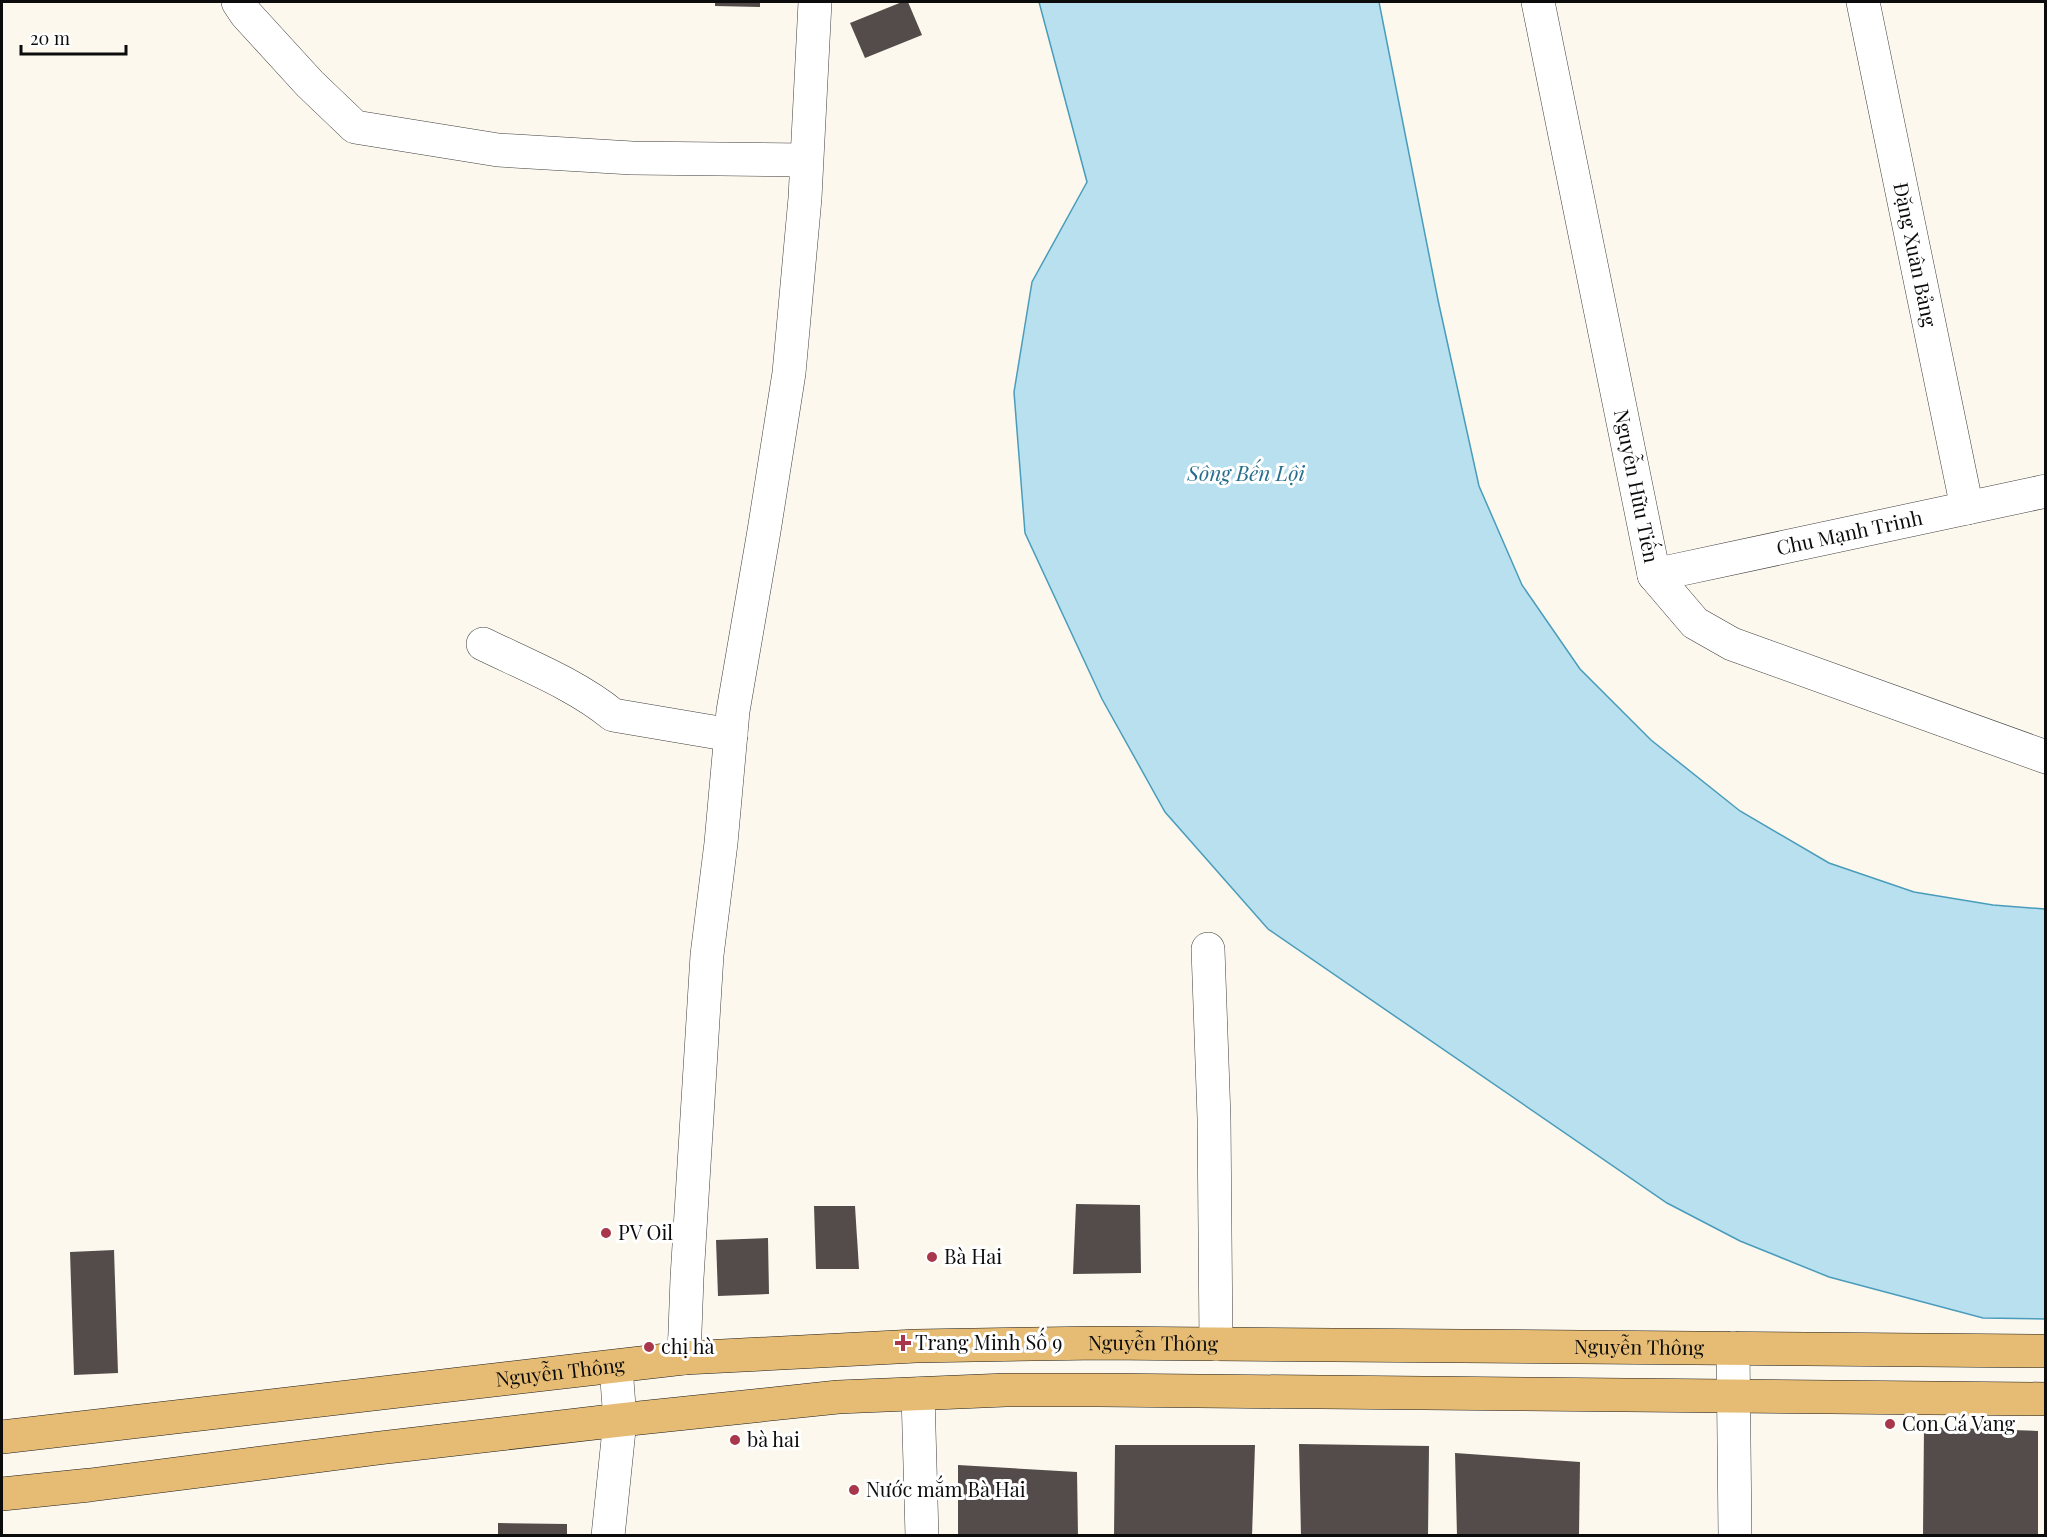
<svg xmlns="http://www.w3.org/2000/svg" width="2047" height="1537" font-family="'Playfair Display',serif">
  <rect width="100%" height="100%" fill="#fdf8ed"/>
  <path fill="#b8e0ee" stroke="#499cbb" stroke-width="1.5" d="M1039 2H1379L1438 300 1479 486 1522 585 1580 669 1651 740 1740 811 1829 863 1914 892 1993 905 2045 909V1319L1983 1318 1829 1277 1740 1241 1667 1203 1268 929 1165 812 1102 699 1025 533 1014 392 1032 282 1087 182Z"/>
  <g fill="#534c4a">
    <path d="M715 2H760V7L715 6Z"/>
    <path d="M902 2H908L922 35 865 58 850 23Z"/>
    <path d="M1076 1204 1140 1205 1141 1273 1073 1274Z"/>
    <path d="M814 1206H855L859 1269H816Z"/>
    <path d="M768 1238 769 1294 718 1296 716 1240Z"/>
    <path d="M114 1250 118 1373 74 1375 70 1252Z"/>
    <path d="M1924 1427 2038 1431V1536H1923Z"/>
    <path d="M1299 1444 1429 1446 1428 1536H1301Z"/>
    <path d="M1115 1445H1255L1252 1536H1114Z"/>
    <path d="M1455 1453 1580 1462 1579 1536H1457Z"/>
    <path d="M958 1465 1077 1472 1078 1536H958Z"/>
    <path d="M498 1523 567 1524V1536H498Z"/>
  </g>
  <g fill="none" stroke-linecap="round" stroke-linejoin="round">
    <defs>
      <g id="minor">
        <path d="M238 2 246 14 310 84 355 127 498 150 632 158 806 160"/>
        <path id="s1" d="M1538 2 1654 575 1695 623 1732 644 2046 757"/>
        <path id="s2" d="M1863 2 1967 508"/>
        <path id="s3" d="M1654 575 2046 491"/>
        <path d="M483 644C526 665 577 685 613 715L731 735"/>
        <path d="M1208 949 1214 1118 1216 1344"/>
        <path d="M1733 1348 1735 1536"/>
        <path d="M684 1358 687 1278 707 955 721 843 733 711 764 531 789 373 805 198 815 2"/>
        <path d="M918 1394 922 1536"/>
        <path d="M608 1536 620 1420 616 1367"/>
      </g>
      <g id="major">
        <path id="s4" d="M2 1437 684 1358 916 1346 1100 1343 2046 1351"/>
        <path d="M2 1494 90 1485 379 1448 620 1420 838 1397 1006 1390H1100L2046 1399"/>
      </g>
    </defs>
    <use href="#minor" stroke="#3f3f3f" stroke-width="34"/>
    <use href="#major" stroke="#1d1d1d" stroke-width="34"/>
    <use href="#minor" stroke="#fff" stroke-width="33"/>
    <use href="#major" stroke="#e6bc74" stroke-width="33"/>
  </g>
  <g fill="#a9374b" stroke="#fff" stroke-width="2">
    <circle cx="606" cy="1233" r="6"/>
    <circle cx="932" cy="1257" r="6"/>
    <path d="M900 1334h6v6h6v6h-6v6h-6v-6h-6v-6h6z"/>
    <circle cx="649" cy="1347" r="6"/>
    <circle cx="1890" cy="1424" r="6"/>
    <circle cx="735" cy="1440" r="6"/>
    <circle cx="854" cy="1490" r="6"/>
  </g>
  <g text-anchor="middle" stroke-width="6" stroke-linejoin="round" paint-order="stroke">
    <g font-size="20" fill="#0c0c0c" stroke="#fff">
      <text dy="7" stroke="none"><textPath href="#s2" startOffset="258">Đặng Xuân Bảng</textPath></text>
      <text dy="7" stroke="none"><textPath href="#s1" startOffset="494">Nguyễn Hữu Tiến</textPath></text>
      <text dy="7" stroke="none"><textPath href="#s3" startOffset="200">Chu Mạnh Trinh</textPath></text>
      <text dy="7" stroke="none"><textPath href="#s4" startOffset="1156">Nguyễn Thông</textPath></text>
      <text dy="7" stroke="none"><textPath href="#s4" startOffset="1642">Nguyễn Thông</textPath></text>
      <text dy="7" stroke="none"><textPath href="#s4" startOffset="562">Nguyễn Thông</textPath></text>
    </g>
    <g font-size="20" fill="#0c0c0c" stroke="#fff" text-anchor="start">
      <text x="618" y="1240">PV Oil</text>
      <text x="944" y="1264">Bà Hai</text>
      <text x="915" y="1350">Trang Minh Số 9</text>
      <text x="661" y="1354">chị hà</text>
      <text x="1902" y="1431">Con Cá Vang</text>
      <text x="747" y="1447">bà hai</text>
      <text x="866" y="1497">Nước mắm Bà Hai</text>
    </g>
    <g font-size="21" font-style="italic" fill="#266d8d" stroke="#fff">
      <text x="1246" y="481">Sông Bến Lội</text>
    </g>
  </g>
  <rect width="2047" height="1537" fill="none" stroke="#0c0c0c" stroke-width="6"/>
  <path d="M21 45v9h105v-9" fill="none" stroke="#0c0c0c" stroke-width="3"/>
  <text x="30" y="45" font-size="18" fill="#0c0c0c" stroke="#ffffff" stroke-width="4.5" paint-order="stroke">20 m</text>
</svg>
